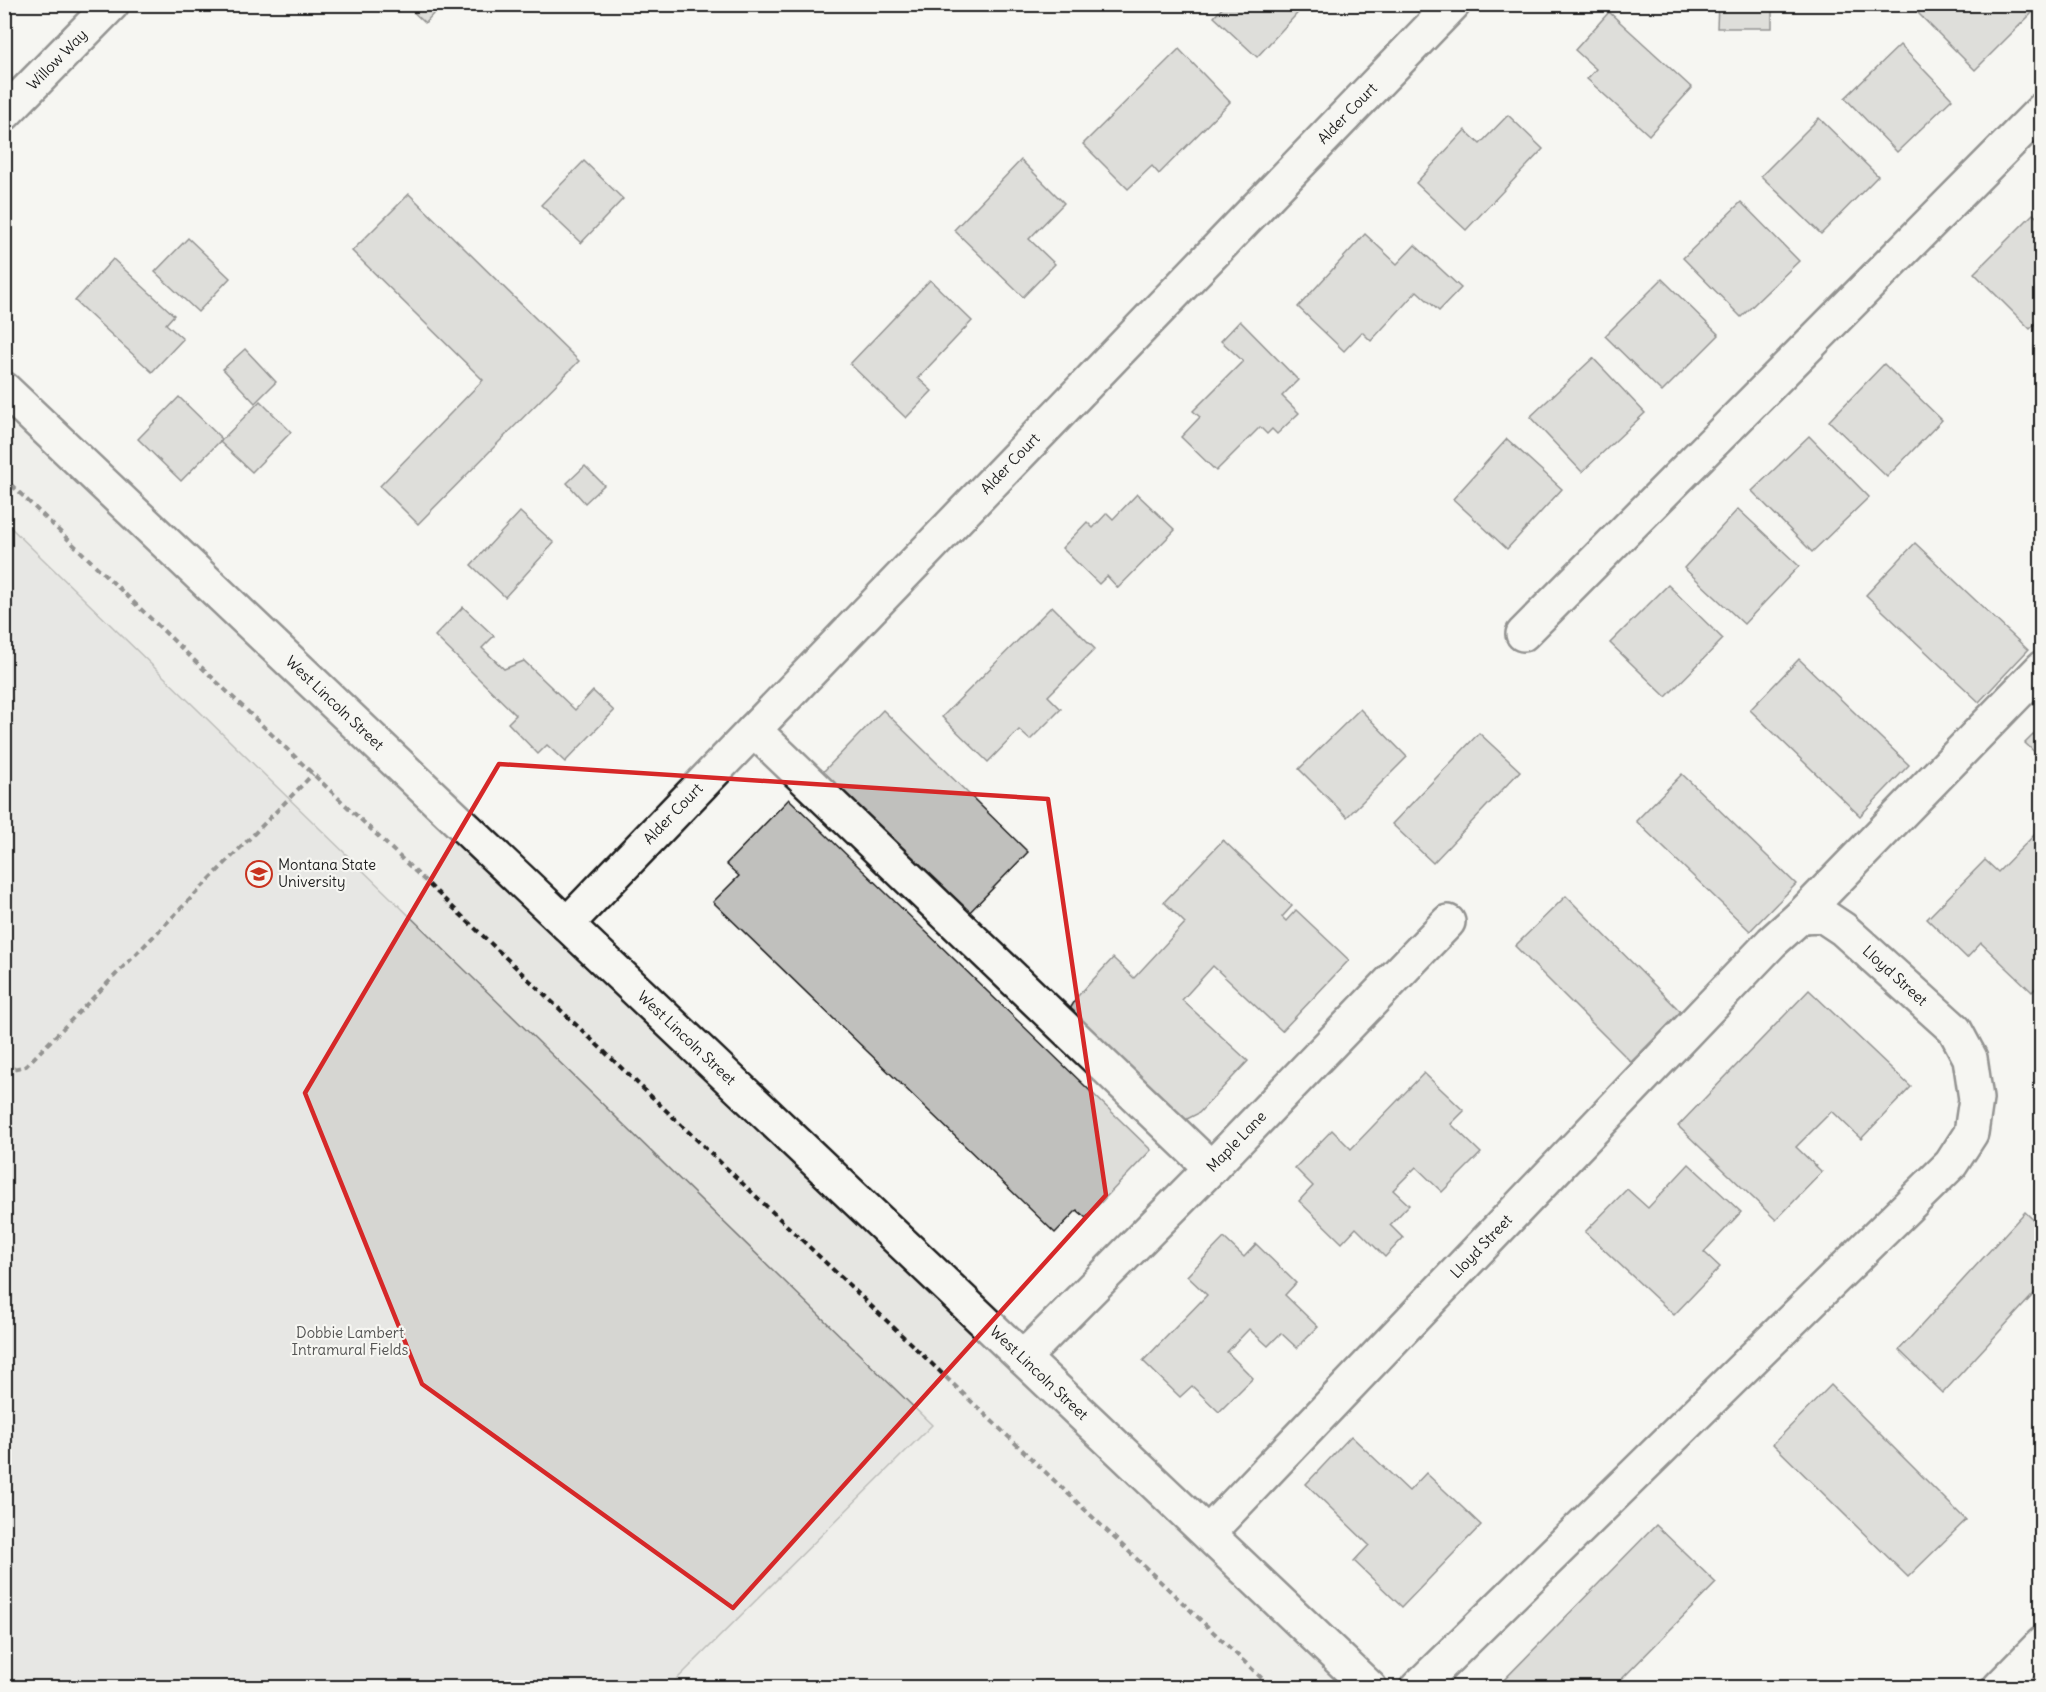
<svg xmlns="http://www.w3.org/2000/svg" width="2046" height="1692" font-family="Delius,sans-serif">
  <rect width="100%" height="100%" fill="#f6f6f2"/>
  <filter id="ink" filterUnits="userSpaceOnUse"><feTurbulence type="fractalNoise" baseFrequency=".0167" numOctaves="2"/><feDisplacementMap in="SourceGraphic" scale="12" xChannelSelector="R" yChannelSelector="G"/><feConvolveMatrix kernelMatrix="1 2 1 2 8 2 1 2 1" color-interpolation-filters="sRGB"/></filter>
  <g filter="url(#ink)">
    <path fill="#e6e6e2" d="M4 389 1367 1687H5Z"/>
    <path fill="#d6d6d2" stroke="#797977" stroke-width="1.5" d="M5 522 932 1425 669 1687H5Z"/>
    <g fill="#c0c0bd" stroke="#1c1c1c" stroke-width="1.5">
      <path d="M405 4H442L425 23Z"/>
      <path d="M1226 4H1306L1257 57 1214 17Z"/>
      <path d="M1718 4H1772V28H1717Z"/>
      <path d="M1927 4H2025L2033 12 1975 70 1918 13Z"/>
      <path d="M1609 12 1692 88 1649 135 1587 79 1596 69 1575 50Z"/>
      <path d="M1900 45 1952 99 1897 152 1845 98Z"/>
      <path d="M1179 49 1230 102 1159 174 1152 166 1128 189 1083 144Z"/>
      <path d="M1508 115 1543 149 1466 230 1416 183 1465 130 1480 144Z"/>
      <path d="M1819 118 1878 176 1821 234 1761 176Z"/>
      <path d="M1021 160 1064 203 1029 239 1055 264 1023 297 954 230Z"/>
      <path d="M584 161 623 199 581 243 541 205Z"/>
      <path d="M409 194 579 361 418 524 380 486 483 380 352 251Z"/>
      <path d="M1741 202 1799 261 1741 317 1683 258Z"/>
      <path d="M2033 214 2042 222V317L2030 329 1974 273Z"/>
      <path d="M1365 234 1397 264 1415 245 1461 288 1439 311 1417 291 1371 341 1362 332 1344 351 1298 307Z"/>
      <path d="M188 238 230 278 198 312 155 272Z"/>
      <path d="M113 259 174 315 166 324 183 339 152 372 75 301Z"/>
      <path d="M1662 279 1719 335 1662 392 1605 336Z"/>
      <path d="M930 280 972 321 918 378 932 391 906 418 850 364Z"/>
      <path d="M1240 321 1298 380 1282 396 1299 413 1277 434 1272 429 1267 434 1260 427 1216 471 1181 437 1200 417 1193 411 1243 361 1221 341Z"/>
      <path d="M245 349 276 382 255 403 223 369Z"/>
      <path d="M1593 358 1645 413 1582 472 1530 417Z"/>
      <path d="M1884 364 1942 420 1887 477 1829 421Z"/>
      <path d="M179 397 222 439 181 481 138 439Z"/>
      <path d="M260 401 291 432 252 472 220 442Z"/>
      <path d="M1809 436 1869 497 1812 552 1752 491Z"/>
      <path d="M1507 439 1562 489 1507 549 1453 499Z"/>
      <path d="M585 466 604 485 585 503 567 483Z"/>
      <path d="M1137 494 1175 530 1118 588 1107 576 1099 584 1062 548 1087 522 1093 528 1107 513 1113 519Z"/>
      <path d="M1738 509 1799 566 1744 624 1684 568Z"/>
      <path d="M520 512 554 543 505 597 471 565Z"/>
      <path d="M1915 543 2028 650 1979 702 1866 595Z"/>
      <path d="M1668 585 1723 639 1666 697 1610 643Z"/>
      <path d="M1052 606 1095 649 1048 696 1061 709 1030 740 1019 730 988 762 942 717Z"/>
      <path d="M463 607 494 636 482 648 504 669 524 661 575 710 593 691 614 711 565 762 547 745 538 754 508 723 516 715 435 636Z"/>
      <path d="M1799 659 1909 765 1860 816 1750 710Z"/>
      <path d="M1360 709 1407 757 1347 817 1299 769Z"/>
      <path d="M883 710 1028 852 966 916 821 774Z"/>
      <path d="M2042 726V759L2025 743Z"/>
      <path d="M1479 733 1520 771 1433 863 1392 824Z"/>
      <path d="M1682 774 1796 884 1750 931 1636 821Z"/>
      <path d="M789 799 1151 1150 1086 1218 1077 1210 1055 1233 713 902 739 876 726 864Z"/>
      <path d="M2040 829 2042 831V982L2032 992 1981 943 1967 958 1927 919 1985 860 1998 872Z"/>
      <path d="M1223 840 1292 906 1282 917 1286 921 1296 910 1349 960 1282 1031 1213 966 1182 1000 1248 1061 1199 1113 1185 1120 1070 1009 1077 997 1113 958 1134 978 1185 923 1164 902Z"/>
      <path d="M1566 896 1681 1012 1631 1062 1515 946Z"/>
      <path d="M1809 990 1911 1087 1861 1139 1832 1111 1796 1147 1822 1172 1776 1220 1678 1126Z"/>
      <path d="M1424 1073 1464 1111 1451 1124 1481 1153 1442 1192 1416 1167 1393 1190 1409 1205 1390 1225 1403 1238 1385 1257 1356 1228 1342 1243 1299 1201 1313 1186 1295 1168 1332 1130 1351 1149Z"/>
      <path d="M1689 1164 1741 1212 1704 1252 1720 1267 1674 1315 1585 1232 1627 1189 1648 1208Z"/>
      <path d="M2025 1212 2042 1228V1285L1943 1393 1899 1350Z"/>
      <path d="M1224 1238 1244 1257 1256 1244 1296 1283 1285 1295 1318 1327 1297 1348 1281 1333 1268 1346 1249 1329 1227 1352 1253 1378 1219 1412 1192 1386 1180 1397 1143 1361 1207 1295 1187 1276Z"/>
      <path d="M1831 1385 1966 1520 1908 1577 1773 1444Z"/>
      <path d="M1351 1436 1409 1491 1426 1473 1481 1525 1402 1607 1354 1561 1369 1545 1306 1484Z"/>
      <path d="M1656 1525 1716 1583 1613 1688H1499L1498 1686Z"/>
    </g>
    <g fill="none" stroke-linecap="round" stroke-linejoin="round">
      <defs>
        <g id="minor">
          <path id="s1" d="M4 114 112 4"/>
          <path id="s2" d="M4 389 1370 1688"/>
          <path d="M1523 634 2042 110"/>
          <path d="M754 730 1211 1168"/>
          <path d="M1801 916 2042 668"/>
          <path id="s3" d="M567 924 1453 4"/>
          <path id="s4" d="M1023 1358 1211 1168 1448 922"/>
          <path id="s5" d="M1208 1533 1772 942 1801 916 1822 915 1843 929 1955 1030 1970 1058 1976 1099 1971 1133 1951 1164 1417 1688"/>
        </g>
        <path id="major" d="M1999 1688 2042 1644"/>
      </defs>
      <use href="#minor" stroke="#1c1c1c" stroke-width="38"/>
      <use href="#major" stroke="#1c1c1c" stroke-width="38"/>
      <g stroke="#1c1c1c" stroke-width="4" stroke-dasharray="6 4.5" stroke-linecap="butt">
        <path d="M4 478 313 774 1272 1688"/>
        <path d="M4 1071 26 1066 313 774"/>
      </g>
      <use href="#minor" stroke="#f6f6f2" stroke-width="33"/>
      <use href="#major" stroke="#f6f6f2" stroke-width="33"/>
    </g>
  </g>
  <path d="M0 0H2046V1692H0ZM499 764 1048 799 1106 1195 733 1608 422 1384 305 1093Z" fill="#f6f6f2" fill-opacity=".55" fill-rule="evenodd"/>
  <path fill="none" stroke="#d62828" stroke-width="4.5" stroke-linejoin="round" d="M499 764 1048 799 1106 1195 733 1608 422 1384 305 1093Z"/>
  <defs>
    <symbol id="university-ring" viewBox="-11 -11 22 22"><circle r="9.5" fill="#f6f6f2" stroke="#c8321e" stroke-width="1.5"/><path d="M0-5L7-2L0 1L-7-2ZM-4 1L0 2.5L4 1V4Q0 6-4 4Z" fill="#c8321e"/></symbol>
  </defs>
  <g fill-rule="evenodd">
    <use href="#university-ring" x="244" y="859" width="30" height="30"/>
  </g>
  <g text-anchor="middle" stroke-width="4.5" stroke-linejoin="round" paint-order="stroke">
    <g font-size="15" fill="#1c1c1c" stroke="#f6f6f2">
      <text dy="5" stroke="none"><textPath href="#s1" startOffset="76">Willow Way</textPath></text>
      <text dy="5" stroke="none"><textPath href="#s3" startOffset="1125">Alder Court</textPath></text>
      <text dy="5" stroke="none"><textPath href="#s3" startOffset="639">Alder Court</textPath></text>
      <text dy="5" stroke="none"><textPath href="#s2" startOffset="456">West Lincoln Street</textPath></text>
      <text dy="5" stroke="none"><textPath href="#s3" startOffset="153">Alder Court</textPath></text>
      <text dy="5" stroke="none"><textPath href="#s5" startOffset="972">Lloyd Street</textPath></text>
      <text dy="5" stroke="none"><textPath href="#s2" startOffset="942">West Lincoln Street</textPath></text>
      <text dy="5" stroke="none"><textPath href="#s4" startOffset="304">Maple Lane</textPath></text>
      <text dy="5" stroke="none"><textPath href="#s5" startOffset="396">Lloyd Street</textPath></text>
      <text dy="5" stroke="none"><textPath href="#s2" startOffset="1428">West Lincoln Street</textPath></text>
    </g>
    <g font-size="15" fill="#1c1c1c" stroke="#f6f6f2" text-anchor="start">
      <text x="278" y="870">Montana State<tspan x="278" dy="17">University</tspan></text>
    </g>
    <g font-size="15" fill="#545453" stroke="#f6f6f2">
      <text x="350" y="1338">Dobbie Lambert<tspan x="350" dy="17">Intramural Fields</tspan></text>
    </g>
  </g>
  <rect width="2046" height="1692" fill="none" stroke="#f6f6f2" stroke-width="24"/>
  <rect x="12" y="12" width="2022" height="1668" fill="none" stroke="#1c1c1c" stroke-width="2" filter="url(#ink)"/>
</svg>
